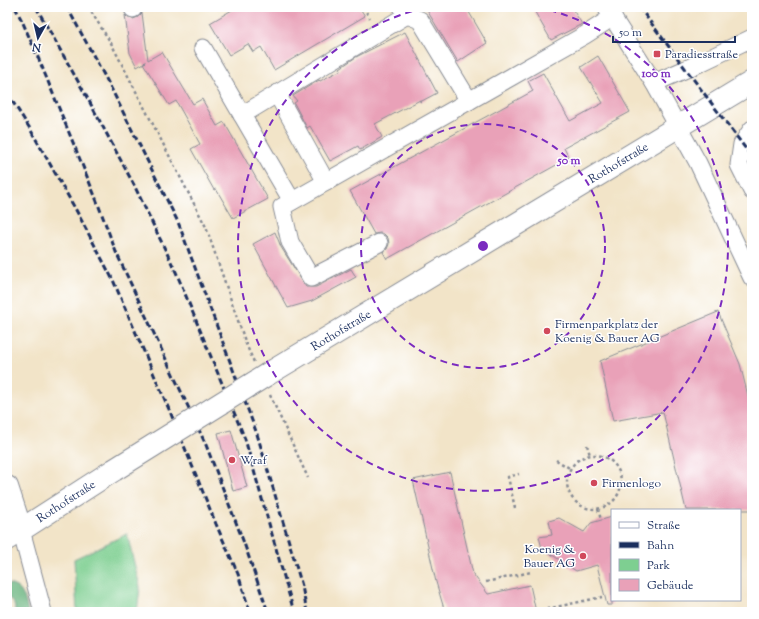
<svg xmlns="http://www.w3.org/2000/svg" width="759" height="619" font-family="'Sorts Mill Goudy',serif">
  <rect width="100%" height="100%" fill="#fff"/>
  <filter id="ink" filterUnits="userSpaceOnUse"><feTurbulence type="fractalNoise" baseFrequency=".025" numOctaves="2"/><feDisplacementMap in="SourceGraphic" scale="8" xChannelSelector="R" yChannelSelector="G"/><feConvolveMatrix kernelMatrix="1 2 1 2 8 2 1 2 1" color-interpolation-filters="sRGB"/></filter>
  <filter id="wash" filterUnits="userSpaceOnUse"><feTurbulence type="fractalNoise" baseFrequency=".012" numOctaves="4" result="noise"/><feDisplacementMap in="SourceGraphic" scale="16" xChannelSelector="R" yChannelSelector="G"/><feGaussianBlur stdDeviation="0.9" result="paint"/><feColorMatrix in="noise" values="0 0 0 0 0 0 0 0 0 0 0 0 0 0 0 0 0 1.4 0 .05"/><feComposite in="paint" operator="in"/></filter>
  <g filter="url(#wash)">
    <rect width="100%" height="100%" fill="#f2e4c8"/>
    <path fill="#7ecf91" stroke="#4c7f78" d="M127 534 140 587 137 612H77L74 559Z"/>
    <path fill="#66b27b" stroke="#40706c" d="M7 584C23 586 25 598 28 612H15C15 604 13 601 7 597Z"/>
    <g id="blocks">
      <g fill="#e9a1b8">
        <path d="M237 7H359L365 16 274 70 261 47 253 52 248 44 229 55 210 23Z"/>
        <path d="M425 7H466L487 43 458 62Z"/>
        <path d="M532 7H571L582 24 551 40Z"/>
        <path d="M142 13 148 60 162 52 193 104 202 99 217 126 224 122 268 199 233 218 216 189 214 190 191 149 200 144 176 101 169 105 143 63 146 62 137 67 130 53 125 15 128 18 133 19 138 17Z"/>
        <path d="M405 32 437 93 420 102V100L375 124 382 137 360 150 358 146 330 161 310 126 307 128 294 103 297 101 293 96 319 80 320 81 341 70 340 68 356 57Z"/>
        <path d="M598 56 630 112 564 148 569 158 387 259 383 252 387 249 389 244 388 238 384 234 380 233 374 234 350 191 533 91 528 81 543 73 570 121 603 103 581 67Z"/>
        <path d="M275 232 281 247 306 287H316L351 269 356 277 312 301 288 308 253 244Z"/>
        <path d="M718 312 740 364 752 412V510H686L663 412 613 421 600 361Z"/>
        <path d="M231 430 247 487 233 491 218 433Z"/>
        <path d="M450 472 473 574 488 594 530 585 536 612H445L436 582 413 480Z"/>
        <path d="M612 517V605H607L597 565 576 571 542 548 539 537 552 535 549 521 559 518 584 532 591 523Z"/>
      </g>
    </g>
  </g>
  <g filter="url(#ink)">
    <use href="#blocks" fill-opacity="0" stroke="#868a93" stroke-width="1"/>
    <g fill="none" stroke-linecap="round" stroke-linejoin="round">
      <defs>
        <g id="minor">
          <path d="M133 7V9"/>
          <path d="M402 7 407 15 420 20 469 101"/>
          <path d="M606 7 654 83 698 163 752 278"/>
          <path d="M203 48 292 201"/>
          <path d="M654 83 702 62 752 38"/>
          <path d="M277 94 326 182"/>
          <path d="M242 115 407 15"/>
          <path d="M752 129 742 144 739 165 752 191"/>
          <path d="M379 243 311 278 290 242 282 207 585 35 613 17"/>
          <path d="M21 530 43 612"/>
        </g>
        <g id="major">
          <path id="s1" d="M268 374 752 82"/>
          <path id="s2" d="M7 539 114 470"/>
        </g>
        <path id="highway" d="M7 487 21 530"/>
      </defs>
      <use href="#minor" stroke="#868a93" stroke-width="19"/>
      <use href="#major" stroke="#868a93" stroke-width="24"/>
      <use href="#highway" stroke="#868a93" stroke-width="24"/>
      <g stroke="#868a93" stroke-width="2.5" stroke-dasharray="3 3" stroke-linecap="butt">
        <path d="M88 7 111 43 206 227 246 344 254 362"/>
        <path d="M363 7 370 18"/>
        <path d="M270 395 308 478"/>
        <path d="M587 445 590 455"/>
        <circle cx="594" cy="482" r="27"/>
        <path d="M556 460 571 469"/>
        <path d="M515 508 508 477 519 474"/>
        <path d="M598 509 601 520"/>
        <path d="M7 570H8"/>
        <path d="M486 582 531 572"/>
        <path d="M547 609 602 597"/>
      </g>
      <use href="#minor" stroke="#fff" stroke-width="17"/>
      <use href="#major" stroke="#fff" stroke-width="22"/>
      <use href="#highway" stroke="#fff" stroke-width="22"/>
      <g stroke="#1b2f5e" stroke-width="3" stroke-dasharray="6 3" stroke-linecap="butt">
        <path d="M15 7 23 23 40 62 95 196 116 252 206 445 244 543 268 612"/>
        <path d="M36 7 88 99 134 185 176 272 245 439 294 612"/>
        <path d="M67 7 110 86 178 222 257 434 302 586 307 612"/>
        <path d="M639 7 752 157"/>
        <path d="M7 93 29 127 76 210 113 280 171 414 216 524 238 574 250 612"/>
      </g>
      <defs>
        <path id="major-bridge" d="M114 470 268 374"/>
      </defs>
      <use href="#major-bridge" stroke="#868a93" stroke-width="24" stroke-linecap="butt"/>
      <use href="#major-bridge" stroke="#fff" stroke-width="22"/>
    </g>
  </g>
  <g fill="none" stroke="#7b2cbf" stroke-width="2" stroke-dasharray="7 5">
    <circle cx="483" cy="246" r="122"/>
    <path d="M538 7A245 245 0 1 1 428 7"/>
  </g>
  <g fill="#d1495b" stroke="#fff" stroke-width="1.5">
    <rect x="653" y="50" width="8" height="8" rx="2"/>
    <circle cx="547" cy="331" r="4"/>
    <circle cx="232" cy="460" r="4"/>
    <circle cx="594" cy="483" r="4"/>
    <circle cx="583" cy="556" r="4"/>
  </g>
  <g text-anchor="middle" stroke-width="3" stroke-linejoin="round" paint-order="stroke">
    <g font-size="12" fill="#1b2f5e" stroke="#fff" text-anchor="start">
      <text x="665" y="58">Paradiesstraße</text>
      <text x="555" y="328">Firmenparkplatz der<tspan x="555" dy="14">Koenig &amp; Bauer AG</tspan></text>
      <text x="240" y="464">Wraf</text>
      <text x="602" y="487">Firmenlogo</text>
      <text x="575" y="553" text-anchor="end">Koenig &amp;<tspan x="575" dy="14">Bauer AG</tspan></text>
    </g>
    <g font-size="12" fill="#1b2f5e" stroke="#fff">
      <text dy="4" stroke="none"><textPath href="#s1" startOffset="409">Rothofstraße</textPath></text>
      <text dy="4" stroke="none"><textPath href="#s1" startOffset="85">Rothofstraße</textPath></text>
      <text dy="4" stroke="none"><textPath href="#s2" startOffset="70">Rothofstraße</textPath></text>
    </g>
  </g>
  <circle cx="483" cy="246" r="6" fill="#7b2cbf" stroke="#fff" stroke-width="2"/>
  <g font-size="12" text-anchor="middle" font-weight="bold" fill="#7b2cbf" stroke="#fff" stroke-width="3" stroke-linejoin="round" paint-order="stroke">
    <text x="656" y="77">100 m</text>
    <text x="569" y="164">50 m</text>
  </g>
  <rect width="759" height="619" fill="none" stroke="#fff" stroke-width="24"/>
  <rect x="611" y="509" width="130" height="92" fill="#ffffff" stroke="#a4acbf"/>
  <rect x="619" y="522" width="20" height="6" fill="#ffffff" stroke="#a4acbf"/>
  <text x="647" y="529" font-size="12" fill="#1b2f5e">Straße</text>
  <rect x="619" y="542" width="20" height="6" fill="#1b2f5e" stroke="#a4acbf"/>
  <text x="647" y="549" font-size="12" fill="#1b2f5e">Bahn</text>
  <rect x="619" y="559" width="20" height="12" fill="#7ecf91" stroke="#a4acbf"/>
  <text x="647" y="569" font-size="12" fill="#1b2f5e">Park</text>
  <rect x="619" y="579" width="20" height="12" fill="#e9a1b8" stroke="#a4acbf"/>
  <text x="647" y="589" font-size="12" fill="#1b2f5e">Gebäude</text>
  <g transform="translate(38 38) rotate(188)" stroke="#ffffff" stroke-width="3" paint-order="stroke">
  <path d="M0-3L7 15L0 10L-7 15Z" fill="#1b2f5e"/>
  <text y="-6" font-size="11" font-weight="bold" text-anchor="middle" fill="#1b2f5e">N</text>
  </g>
  <path d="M613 36v6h122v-6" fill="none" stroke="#1b2f5e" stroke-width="2"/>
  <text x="619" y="36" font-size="12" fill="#1b2f5e" stroke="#ffffff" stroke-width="3" paint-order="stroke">50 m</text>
</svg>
